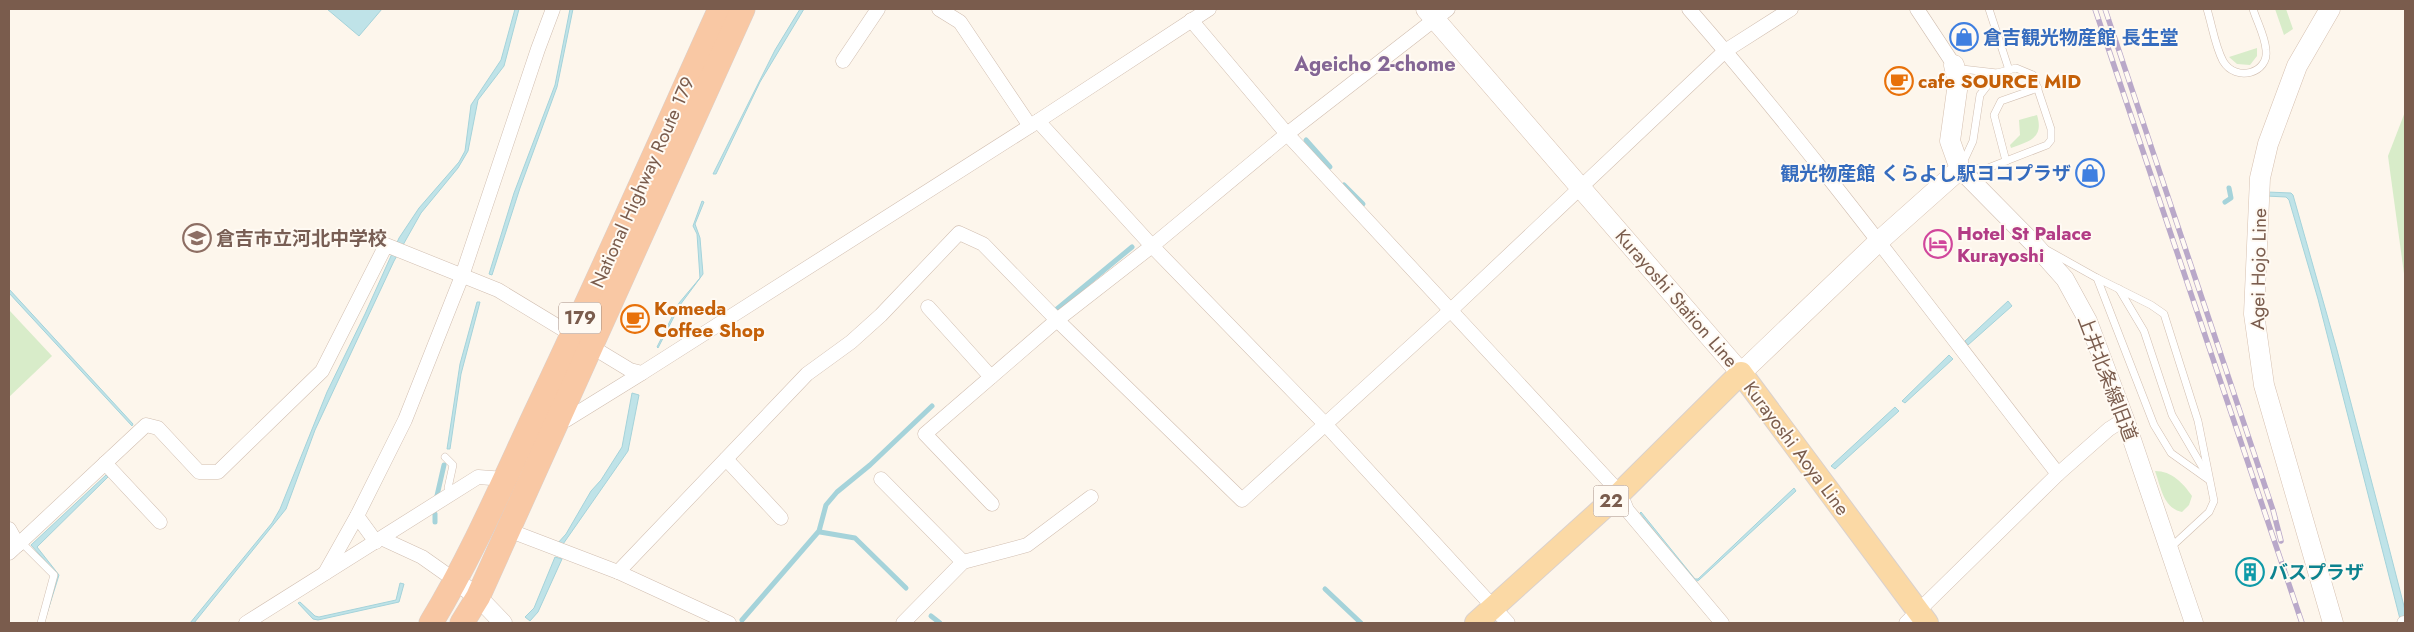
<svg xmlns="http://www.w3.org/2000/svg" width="2414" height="632" font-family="Jost,'Noto Sans JP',sans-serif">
  <rect width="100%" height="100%" fill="#fdf6ec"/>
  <g fill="#d8ecc9">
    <path d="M2275 9H2286L2293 29 2284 35Z"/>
    <path d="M2257 48V56L2250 65 2237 64 2229 57Z"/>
    <path d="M2405 112V281L2388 156Z"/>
    <path d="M2037 115C2044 138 2030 141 2011 148L2010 145 2020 135 2019 120Z"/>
    <path d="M9 310 52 356 9 397Z"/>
    <path d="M2155 471C2172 471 2183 483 2192 496L2189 505 2182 512C2163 508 2161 487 2155 471Z"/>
  </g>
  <g fill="#bfe3e8" stroke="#a5d3da">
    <path d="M327 9H382L359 36Z"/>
    <path d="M515 9H519L504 66 478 100 468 151 458 168 421 213 394 261 315 430 286 509 194 623H190L272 523 280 509 327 392 365 314 399 238 419 208 459 162 465 151 471 105 501 60Z"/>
    <path d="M570 9H573L557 87 520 188 492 275 489 274 514 193 555 85Z"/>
    <path d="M800 9H804L760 82 716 174H713L775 50Z"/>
    <path d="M2267 192 2291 193 2293 195 2337 350 2388 544 2405 610V623L2400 619 2318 299 2289 200 2286 197 2266 196Z"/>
    <path d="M702 201 704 202 695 224 700 238 703 274 680 305 658 348 657 347 679 303 700 278 697 234 693 226Z"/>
    <path d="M9 289 133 424 132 426 20 305 9 293Z"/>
    <path d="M2008 301 2012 306 1968 345 1965 341Z"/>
    <path d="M477 302H480L461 374 450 449H447L460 364Z"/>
    <path d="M1949 355 1953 359 1905 403 1902 401Z"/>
    <path d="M632 393 639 395 628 451 561 547 557 544 566 534 591 491 601 480 622 447Z"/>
    <path d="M1895 407 1899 411 1835 469 1831 466Z"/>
    <path d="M106 475 108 477 37 547 59 575 44 623 56 573 31 545Z"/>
    <path d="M1794 488 1796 491 1699 580 1695 582 1640 513 1641 512 1695 579H1698Z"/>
    <path d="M555 557 562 559 538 612 530 621 525 617 534 608Z"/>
    <path d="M400 583 404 584 399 602 318 620 313 619 298 603 300 602 315 616 319 617 396 600Z"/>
  </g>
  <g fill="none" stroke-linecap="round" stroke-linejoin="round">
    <g stroke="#a5d3da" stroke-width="5">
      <path d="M1306 140 1330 167"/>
      <path d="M1344 185 1363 204"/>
      <path d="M2225 202 2231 198 2229 188"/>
      <path d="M1057 309 1132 247"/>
      <path d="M436 500 444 465"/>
      <path d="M435 522V514"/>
      <path d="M820 532 855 538 906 588"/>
      <path d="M1325 589 1361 623"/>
      <path d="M931 616 940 623"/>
      <path d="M742 620 819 531 826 505 837 492 870 465 932 406"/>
    </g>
    <defs>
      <g id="service">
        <path d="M1989 9 2009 70"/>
        <path d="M2207 9C2212 25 2215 46 2223 61 2236 83 2269 73 2266 50 2265 36 2257 22 2253 9"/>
        <path d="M1957 66 1962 69 1997 73 2016 68 2033 75 2051 129V140L2047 145 1988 168 1960 169 1973 141 1980 95 1997 73"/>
        <path d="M2006 161 1994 115 2001 101 2038 88"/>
        <path d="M2047 250 2097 278 2154 425 2171 453 2209 480"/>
        <path d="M2097 278 2151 305 2164 314 2198 421 2214 501 2209 512 2170 548"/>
        <path d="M2119 289 2144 331 2172 415 2207 475"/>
        <path d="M445 457 453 465 448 488 450 495"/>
        <path d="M21 542 54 575 41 623"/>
      </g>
      <g id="minor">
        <path d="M939 9 960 22 1030 126"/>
        <path d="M1689 9C1819 158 1936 318 2058 474L2109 429 2125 419"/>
        <path d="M1917 9 1954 65"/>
        <path d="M1191 20 1287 134 1620 493 1627 510 1722 623"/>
        <path d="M843 61 878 9"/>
        <path d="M1038 121 1152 246 1325 424 1508 623"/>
        <path d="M928 307 991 377"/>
        <path d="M556 419 566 420 642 373"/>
        <path d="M726 459 781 518"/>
        <path d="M105 463 160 522"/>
        <path d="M881 479 963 562"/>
        <path d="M992 504 925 434 1057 320 1152 246 1287 134 1448 9"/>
        <path d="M357 516 376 542"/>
        <path d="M9 529 18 545"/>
        <path d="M508 530 618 572 729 623"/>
        <path d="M383 539 422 557 456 581"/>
        <path d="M9 553 146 425 158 428 199 472H218L322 371 386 245 498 290 630 370 642 373 1038 121 1209 9"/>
        <path d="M618 572 807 374 851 342 881 315 959 233 983 244 1057 320 1242 500 1452 309 1725 51 1791 9"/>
        <path d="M325 573 357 516 405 420 462 276 538 49 553 9"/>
        <path d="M246 623 478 477 505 479"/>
        <path d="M903 623 963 562 1027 545 1091 497"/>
        <path d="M1906 623 2058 474"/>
        <path d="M2404 623H2405"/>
      </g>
      <g id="tertiary">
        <path d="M1960 169 2033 243 2065 279 2088 321 2125 419 2194 623"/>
        <path d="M456 581 478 597 503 623"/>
      </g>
      <g id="secondary">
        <path d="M1426 9 1741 373 1878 242 1960 169 1950 141 1958 83 1954 65"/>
        <path d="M2330 9 2297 66 2268 144 2260 178 2254 314 2264 385 2333 623"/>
      </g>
      <path id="primary" d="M1476 623 1620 493 1741 373 1927 623"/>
      <g id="trunk">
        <path d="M431 623C471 557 502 485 535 414 599 280 659 144 720 9"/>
        <path d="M462 623 478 597 743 9"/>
      </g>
    </defs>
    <use href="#service" stroke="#d1beb0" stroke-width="8"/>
    <use href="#minor" stroke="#d1beb0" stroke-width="15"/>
    <use href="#tertiary" stroke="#d1beb0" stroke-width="19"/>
    <use href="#secondary" stroke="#d6c0b0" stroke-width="21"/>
    <use href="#primary" stroke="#dad1cd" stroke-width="24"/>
    <use href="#trunk" stroke="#dad1cd" stroke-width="25"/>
    <use href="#service" stroke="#fff" stroke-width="7"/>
    <use href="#minor" stroke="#fff" stroke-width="14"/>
    <use href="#tertiary" stroke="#fff" stroke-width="18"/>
    <use href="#secondary" stroke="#fff" stroke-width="20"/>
    <use href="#primary" stroke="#fbd9a5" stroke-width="22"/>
    <use href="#trunk" stroke="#f9c8a4" stroke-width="24"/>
    <defs>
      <g id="rail">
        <path d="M2095 9 2302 623"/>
        <path d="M2105 9 2273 510 2281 541"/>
      </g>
    </defs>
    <use href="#rail" stroke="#b9a8c9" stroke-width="5.5"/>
    <use href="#rail" stroke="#fffaf3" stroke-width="4" stroke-dasharray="11" stroke-linecap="butt"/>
  </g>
  <defs>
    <symbol id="shop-ring" viewBox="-11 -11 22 22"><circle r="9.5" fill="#fffaf3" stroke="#3f7fe0" stroke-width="1.5"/><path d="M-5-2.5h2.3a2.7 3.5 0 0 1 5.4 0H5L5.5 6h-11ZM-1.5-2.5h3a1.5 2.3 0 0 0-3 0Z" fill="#3f7fe0"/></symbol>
    <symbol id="cafe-ring" viewBox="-11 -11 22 22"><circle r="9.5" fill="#fffaf3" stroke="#e8710a" stroke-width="1.5"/><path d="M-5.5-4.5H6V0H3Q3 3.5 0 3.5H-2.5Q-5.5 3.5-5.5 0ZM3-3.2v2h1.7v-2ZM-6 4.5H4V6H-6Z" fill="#e8710a"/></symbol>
    <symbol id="school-ring" viewBox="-11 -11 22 22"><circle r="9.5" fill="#fffaf3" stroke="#8d6e63" stroke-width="1.5"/><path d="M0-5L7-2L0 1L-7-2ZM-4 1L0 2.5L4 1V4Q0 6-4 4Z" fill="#8d6e63"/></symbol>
    <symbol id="hotel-ring" viewBox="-11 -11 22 22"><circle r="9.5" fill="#fffaf3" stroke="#d1479c" stroke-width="1.5"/><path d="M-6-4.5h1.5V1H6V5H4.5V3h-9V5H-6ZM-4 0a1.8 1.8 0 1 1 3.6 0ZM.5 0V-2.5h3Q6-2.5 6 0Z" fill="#d1479c"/></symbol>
    <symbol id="building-ring" viewBox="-11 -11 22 22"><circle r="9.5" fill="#fffaf3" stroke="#0f9aa8" stroke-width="1.5"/><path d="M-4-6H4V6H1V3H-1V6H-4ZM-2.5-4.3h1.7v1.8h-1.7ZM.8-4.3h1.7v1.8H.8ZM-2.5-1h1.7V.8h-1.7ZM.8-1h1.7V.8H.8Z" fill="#0f9aa8"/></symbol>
  </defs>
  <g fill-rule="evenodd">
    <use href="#shop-ring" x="1948" y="21" width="32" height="32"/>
    <use href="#cafe-ring" x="1883" y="65" width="32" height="32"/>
    <use href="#shop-ring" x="2074" y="157" width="32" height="32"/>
    <use href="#school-ring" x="181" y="222" width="32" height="32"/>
    <use href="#hotel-ring" x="1922" y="228" width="32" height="32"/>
    <use href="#cafe-ring" x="619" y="303" width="32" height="32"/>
    <use href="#building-ring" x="2234" y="556" width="32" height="32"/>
  </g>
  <g text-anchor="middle" stroke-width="4" stroke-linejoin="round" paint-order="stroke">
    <g fill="#fffaf3" stroke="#a28b7f" stroke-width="1">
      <rect x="559" y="302.5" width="42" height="31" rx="4"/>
      <rect x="1593.5" y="485.5" width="35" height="31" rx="4"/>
    </g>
    <g font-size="18" font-weight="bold" fill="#7a5c4d">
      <text x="580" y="324">179</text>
      <text x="1611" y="507">22</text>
    </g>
    <g font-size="19" font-weight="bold" fill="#366cbe" stroke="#fffaf3" text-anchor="start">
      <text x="1983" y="44">倉吉観光物産館 長生堂</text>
      <text x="2071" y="180" text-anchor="end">観光物産館 くらよし駅ヨコプラザ</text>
    </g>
    <g font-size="19" font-weight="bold" fill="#c56008" stroke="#fffaf3" text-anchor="start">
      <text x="1918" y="88">cafe SOURCE MID</text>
      <text x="654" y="315">Komeda<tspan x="654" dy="22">Coffee Shop</tspan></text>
    </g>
    <g font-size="19" fill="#7a5c4d" stroke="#fffaf3">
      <text transform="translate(642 182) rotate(-66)" y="7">National Highway Route 179</text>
      <text transform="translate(2258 269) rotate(-89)" y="7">Agei Hojo Line</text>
      <text transform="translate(1677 298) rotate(49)" y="7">Kurayoshi Station Line</text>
      <text transform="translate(2108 378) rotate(69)" y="7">上井北条線旧道</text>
      <text transform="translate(1797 448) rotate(53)" y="7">Kurayoshi Aoya Line</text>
    </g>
    <g font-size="19" font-weight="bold" fill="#b23c85" stroke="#fffaf3" text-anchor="start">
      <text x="1957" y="240">Hotel St Palace<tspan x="1957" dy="22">Kurayoshi</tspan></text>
    </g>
    <g font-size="19" font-weight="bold" fill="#785e54" stroke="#fffaf3" text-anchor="start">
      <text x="216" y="245">倉吉市立河北中学校</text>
    </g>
    <g font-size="19" font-weight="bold" fill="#0d838f" stroke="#fffaf3" text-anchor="start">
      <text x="2269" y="579">バスプラザ</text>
    </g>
    <g font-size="20" font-weight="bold" fill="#846695" stroke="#fffaf3">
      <text x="1375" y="71">Ageicho 2-chome</text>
    </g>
  </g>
  <rect width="2414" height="632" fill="none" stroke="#7a5c4d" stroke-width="20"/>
</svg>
